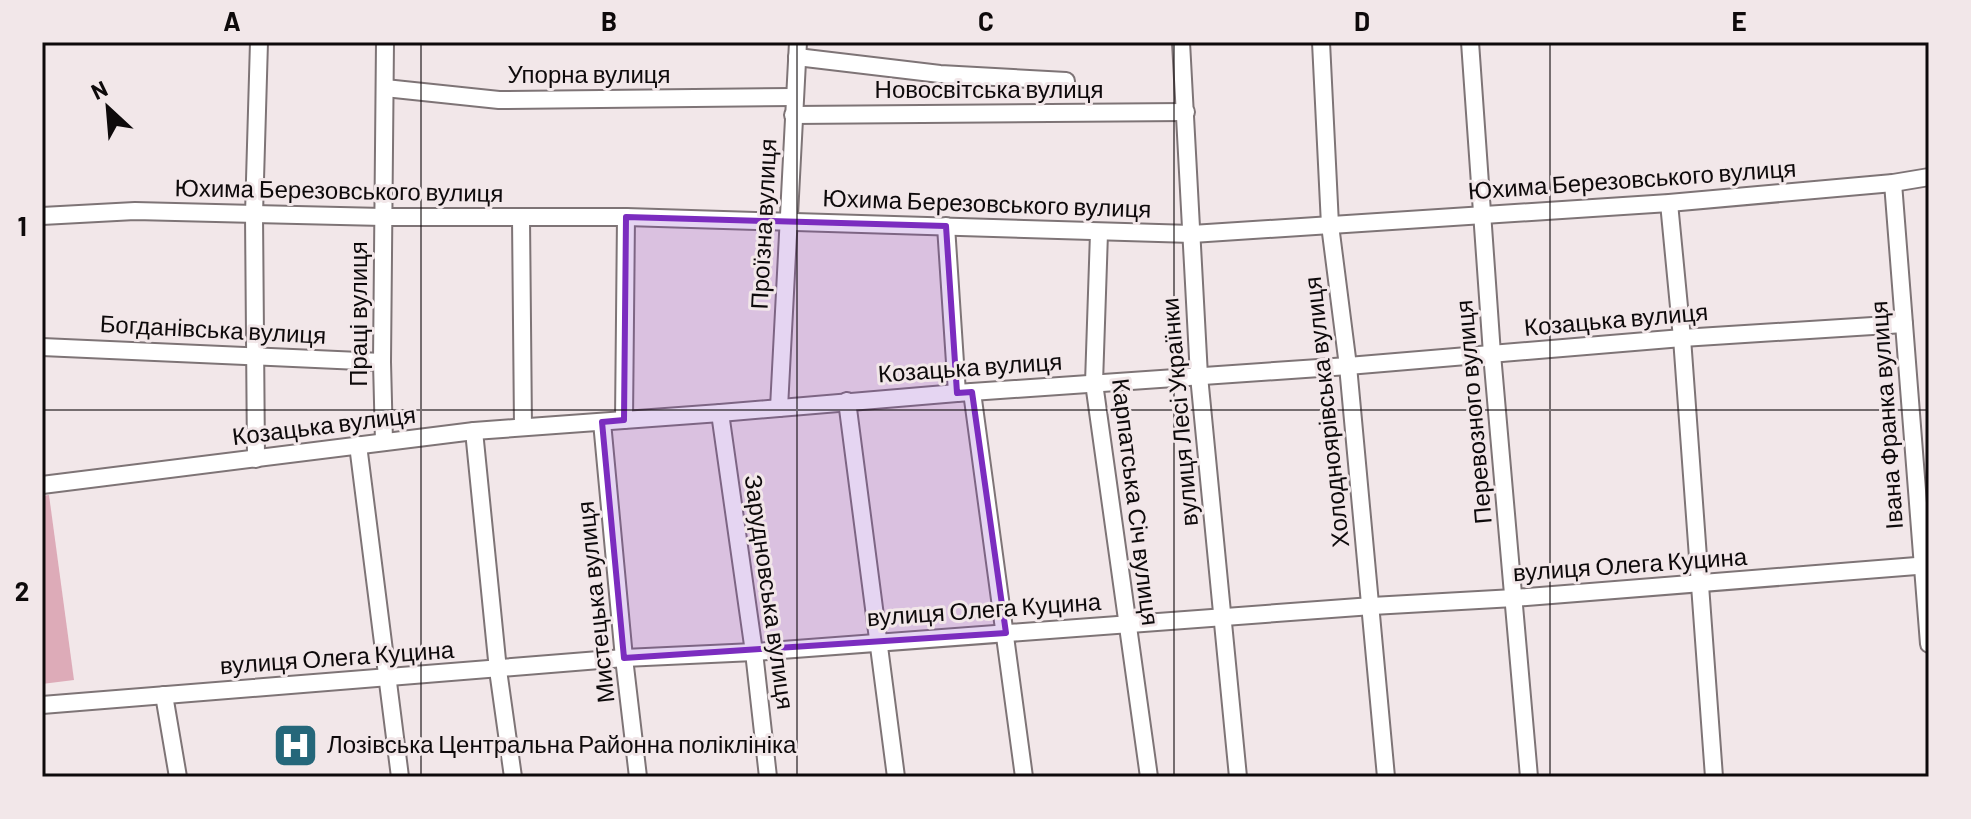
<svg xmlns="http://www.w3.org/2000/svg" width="1971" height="819" font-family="Barlow,sans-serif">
  <rect width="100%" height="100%" fill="#f2e7e9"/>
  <path fill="#ddabb8" d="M49 495 74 680 42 684V496Z"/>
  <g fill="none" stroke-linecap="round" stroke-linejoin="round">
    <defs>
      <g id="minor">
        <path d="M1181 42 1199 376 1238 777"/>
        <path d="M1321 42 1330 225 1348 366 1386 777"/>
        <path d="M1470 42 1492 354 1529 777"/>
        <path d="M797 57 940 74 1066 81"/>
        <path d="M385 88 499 100 794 97"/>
        <path d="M793 115 1186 112"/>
        <path d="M1893 183 1929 644"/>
        <path d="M1669 203 1682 338 1714 777"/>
        <path d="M42 216 135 211 383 217H626L1192 234 1669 203 1893 183 1929 177"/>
        <path d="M521 218 523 427"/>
        <path d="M946 226 957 393"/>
        <path d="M1099 233 1094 383 1149 777"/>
        <path d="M42 347 382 362"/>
        <path d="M972 392 1024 777"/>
        <path d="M847 401 896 777"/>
        <path d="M779 408 798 42"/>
        <path d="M720 413 754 652 768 777"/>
        <path d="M624 420 626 217"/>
        <path d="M602 422 624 658 638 777"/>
        <path d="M474 431 498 670 513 777"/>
        <path d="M384 442 382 362 385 42"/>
        <path d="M358 445 400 777"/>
        <path d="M256 459 254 214 259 42"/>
        <path d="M42 485 474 431 720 413 957 393 1348 366 1682 338 1904 324"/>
        <path d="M164 695 178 777"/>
        <path d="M42 705 624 658 754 652 1372 606 1514 598 1929 565"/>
      </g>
    </defs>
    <use href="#minor" stroke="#7e7476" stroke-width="20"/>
    <use href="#minor" stroke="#fff" stroke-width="16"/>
  </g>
  <path fill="#7b2cbf" fill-opacity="0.2" stroke="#7b2cbf" stroke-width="6" stroke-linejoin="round" d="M626 217 946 226 957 393 972 392 1006 633 624 658 602 422 624 420Z"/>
  <path fill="none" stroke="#0e0a0b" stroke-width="2" stroke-opacity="0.55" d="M421 42V777M797 42V777M1174 42V777M1550 42V777M42 410H1929"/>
  <defs>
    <symbol id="hospital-square" viewBox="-11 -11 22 22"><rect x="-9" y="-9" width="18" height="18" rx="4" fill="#25677a" stroke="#f2e7e9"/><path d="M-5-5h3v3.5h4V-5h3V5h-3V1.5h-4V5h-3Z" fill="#fff"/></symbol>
  </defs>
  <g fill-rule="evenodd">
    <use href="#hospital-square" x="270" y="720" width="51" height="51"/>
  </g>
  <g text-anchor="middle" stroke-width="6" stroke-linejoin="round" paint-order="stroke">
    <g font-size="24" fill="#0e0a0b" stroke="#f2e7e9">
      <text x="589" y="83">Упорна вулиця</text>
      <text x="989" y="98">Новосвітська вулиця</text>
      <text transform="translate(1632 180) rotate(-4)" y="8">Юхима Березовського вулиця</text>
      <text transform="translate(339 191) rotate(1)" y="8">Юхима Березовського вулиця</text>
      <text transform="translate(987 204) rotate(2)" y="8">Юхима Березовського вулиця</text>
      <text transform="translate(764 224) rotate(-87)" y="8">Проїзна вулиця</text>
      <text transform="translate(359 314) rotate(-90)" y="8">Праці вулиця</text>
      <text transform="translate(1616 320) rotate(-5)" y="8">Козацька вулиця</text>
      <text transform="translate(213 330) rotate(3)" y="8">Богданівська вулиця</text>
      <text transform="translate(970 368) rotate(-4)" y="8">Козацька вулиця</text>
      <text transform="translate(1180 412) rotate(-95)" y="8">вулиця Лесі Українки</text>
      <text transform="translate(1327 412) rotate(-96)" y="8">Холодноярівська вулиця</text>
      <text transform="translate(1474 412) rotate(-95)" y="8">Перевозного вулиця</text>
      <text transform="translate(1887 415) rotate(-94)" y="8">Івана Франка вулиця</text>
      <text transform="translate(324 426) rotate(-7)" y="8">Козацька вулиця</text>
      <text transform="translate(1135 502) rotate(83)" y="8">Карпатська Січ вулиця</text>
      <text transform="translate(1630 565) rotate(-4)" y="8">вулиця Олега Куцина</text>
      <text transform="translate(769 592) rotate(82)" y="8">Зарудновська вулиця</text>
      <text transform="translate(596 602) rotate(-96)" y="8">Мистецька вулиця</text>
      <text transform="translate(984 610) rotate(-4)" y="8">вулиця Олега Куцина</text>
      <text transform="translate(337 658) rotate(-4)" y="8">вулиця Олега Куцина</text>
    </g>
    <g font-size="24" fill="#0e0a0b" stroke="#f2e7e9" text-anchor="start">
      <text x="327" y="753">Лозівська Центральна Районна поліклініка</text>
    </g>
  </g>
  <rect width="1971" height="819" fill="none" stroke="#f2e7e9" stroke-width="88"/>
  <g transform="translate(108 108) rotate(334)" stroke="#f2e7e9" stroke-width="6" paint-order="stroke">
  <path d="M0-6L14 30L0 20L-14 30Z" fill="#0e0a0b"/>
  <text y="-12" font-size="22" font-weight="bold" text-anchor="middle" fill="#0e0a0b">N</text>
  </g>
  <rect x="44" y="44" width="1883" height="731" fill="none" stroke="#0e0a0b" stroke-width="3"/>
  <g font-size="26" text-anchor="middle" font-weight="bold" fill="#0e0a0b">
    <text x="232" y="31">A</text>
    <text x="609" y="31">B</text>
    <text x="986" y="31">C</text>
    <text x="1362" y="31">D</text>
    <text x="1739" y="31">E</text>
    <text x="22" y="236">1</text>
    <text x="22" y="601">2</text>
  </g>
</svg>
